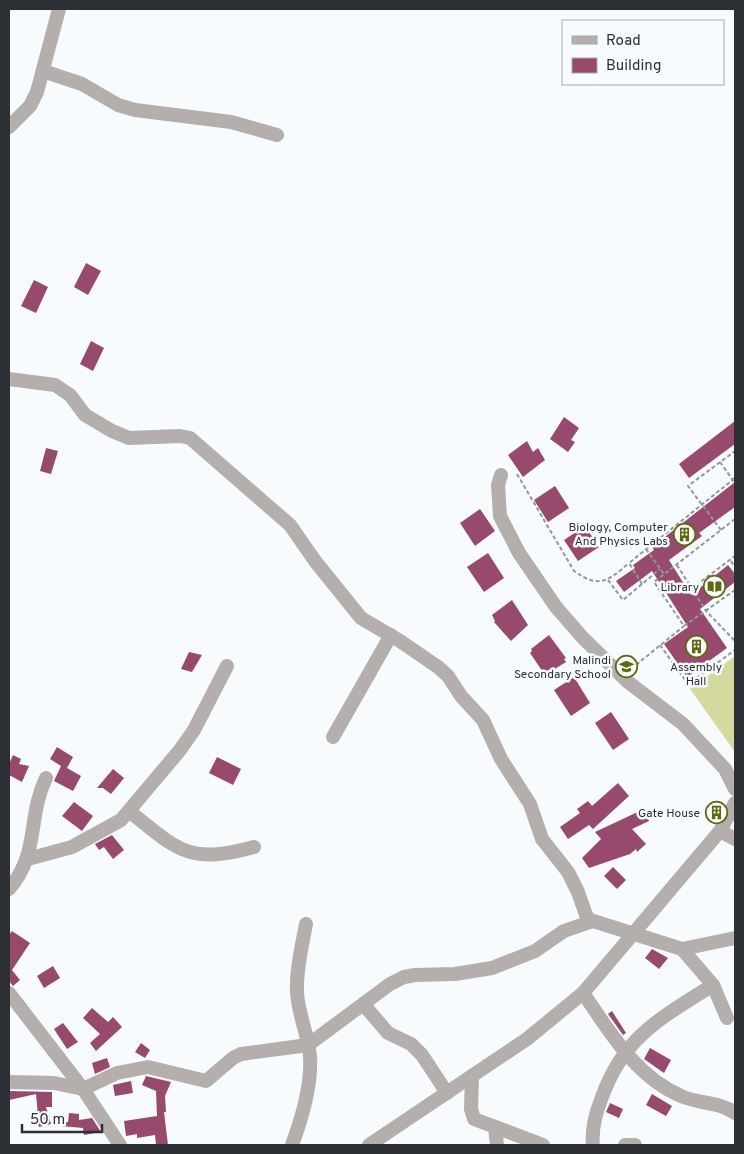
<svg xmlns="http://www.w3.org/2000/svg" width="744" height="1154" font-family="Overpass,sans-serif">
  <rect width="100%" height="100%" fill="#f7fbfe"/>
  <path fill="#d6d99e" d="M735 656V752L690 689Z"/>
  <g fill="#97496e">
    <path d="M86 263 101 271 88 295 74 287Z"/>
    <path d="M34 280 48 287 36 313 21 306Z"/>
    <path d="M91 341 104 348 93 371 80 364Z"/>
    <path d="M564 417 579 428 571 440 575 442 568 452 550 439Z"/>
    <path d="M735 421V444L689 478 679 464Z"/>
    <path d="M527 441 533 452 538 448 545 460 523 477 508 455Z"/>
    <path d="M46 448 58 451 51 474 40 471Z"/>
    <path d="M735 482V507L699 533 702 536 669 560 691 595 728 565 735 574V582L700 609 727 648 687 677 664 644 688 627 652 571 624 592 616 581 635 568 633 565 654 550 652 547Z"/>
    <path d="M555 486 569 508 548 522 534 500Z"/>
    <path d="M480 509 495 531 475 546 460 523Z"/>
    <path d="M585 526 599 547 578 561 564 540Z"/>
    <path d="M488 553 504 578 484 592 467 567Z"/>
    <path d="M512 600 528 625 511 641 494 622 495 621 492 615Z"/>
    <path d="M549 635 566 658 564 659 566 662 545 675 530 653 532 651 531 649Z"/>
    <path d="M189 652 202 655 192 672 181 669Z"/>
    <path d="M574 677 590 703 571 716 554 690Z"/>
    <path d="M611 712 629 739 613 750 595 723Z"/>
    <path d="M57 747 73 757 67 768 81 776 73 791 54 781 61 766 50 759Z"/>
    <path d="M13 755 21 759 19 764 29 766 22 782 9 775V764Z"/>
    <path d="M217 757 241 769 233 785 209 773Z"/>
    <path d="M113 769 124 778 111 794 103 788H97Z"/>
    <path d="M618 783 629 796 593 829 589 825 568 839 560 827 580 813 577 809 588 801 592 806Z"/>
    <path d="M74 802 93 816 82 831 62 816Z"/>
    <path d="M715 804 722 809 716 820 708 814Z"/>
    <path d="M644 809 649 821 632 829 646 844 637 852 636 849 630 854 589 868 582 858 601 839 595 832Z"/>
    <path d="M112 835 124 850 113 859 104 847 99 850 95 844Z"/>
    <path d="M613 867 626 880 617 889 604 876Z"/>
    <path d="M12 931 30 943 12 970 20 980 13 986 9 981V935Z"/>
    <path d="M652 949 668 958 659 969 645 958Z"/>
    <path d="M53 966 60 978 44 988 37 976Z"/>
    <path d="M92 1008 108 1022 113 1017 122 1027 96 1051 90 1043 100 1034 83 1018Z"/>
    <path d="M612 1011 626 1033 623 1035 608 1014Z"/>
    <path d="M63 1023 78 1042 67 1049 54 1029Z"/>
    <path d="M141 1043 150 1050 145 1058 135 1052Z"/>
    <path d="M650 1048 671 1060 664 1073 644 1059Z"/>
    <path d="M107 1058 110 1067 95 1074 92 1063Z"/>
    <path d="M146 1076 171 1082 165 1096 166 1112H164L168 1145H156L155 1135 137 1138V1134L126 1136 124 1121 157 1116 156 1091 142 1085Z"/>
    <path d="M131 1081 133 1093 115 1096 113 1085Z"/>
    <path d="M9 1091 52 1092V1107H46L51 1124 39 1127 36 1116H38L36 1094 9 1100Z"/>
    <path d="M652 1094 672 1106 666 1116 646 1105Z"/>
    <path d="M610 1103 623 1109 619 1118 606 1112Z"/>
    <path d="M69 1113 79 1114V1120L92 1118 101 1132 84 1135 83 1128 61 1126V1123L68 1122Z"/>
  </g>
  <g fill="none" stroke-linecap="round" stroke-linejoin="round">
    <g stroke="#94979b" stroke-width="2" stroke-dasharray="4 2.5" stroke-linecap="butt">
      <path d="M720 462 735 483"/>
      <path d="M517 474 574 571C599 589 608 581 629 563"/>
      <path d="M735 519 654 582 684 626 735 590"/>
      <path d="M721 530 688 486 735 451"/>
      <path d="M646 549 664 574"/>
      <path d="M731 561 735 567"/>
      <path d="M677 565 706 611 735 641"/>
      <path d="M608 580 623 600 660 569"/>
      <path d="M642 584 629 563 735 478"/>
      <path d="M691 589 735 556"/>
      <path d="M660 645 688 684 735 650"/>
      <path d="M631 669 684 626"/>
    </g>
    <g stroke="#b4aeac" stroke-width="14">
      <path d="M43 71 82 84 118 105 135 110 231 122 277 135"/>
      <path d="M9 127 30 106 37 92 59 9"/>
      <path d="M9 379 55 385 70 395 85 415 112 431 129 438 180 436 190 438 290 525 315 561 361 618 400 641 438 667 448 676 461 696 483 720 501 759 530 804 542 839 568 872 578 892 586 915 590 920 682 949 735 938"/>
      <path d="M501 475 498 485 500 516 519 553 556 607 583 638 628 682 683 724 725 769 735 789"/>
      <path d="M333 737 391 635"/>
      <path d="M129 811C178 850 188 865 254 847"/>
      <path d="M720 831 735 839"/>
      <path d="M28 859 72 847 121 820 180 750 194 730 227 666"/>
      <path d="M9 889C40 853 27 817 46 778"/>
      <path d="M682 949 713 985 727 1018"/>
      <path d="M9 993 83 1089 120 1145"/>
      <path d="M583 993C610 1032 635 1076 681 1096 698 1104 718 1101 735 1113"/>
      <path d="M364 1005 388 1033 411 1044 422 1055 447 1093"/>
      <path d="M472 1076 471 1109 474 1119 543 1145"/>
      <path d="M9 1082 54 1083 83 1089 117 1073 148 1067 206 1081 233 1058 241 1054 308 1045 390 984 404 977 415 975 455 974 492 968 535 951 564 931 593 921"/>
      <path d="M495 1128 497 1145"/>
      <path d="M292 1145C302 1118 312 1085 310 1056 308 1034 298 1014 297 992 296 969 302 946 306 924"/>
      <path d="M369 1145 527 1039 583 993 720 831 735 803"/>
      <path d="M593 1145C591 1128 596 1112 602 1097 624 1036 661 1018 713 985"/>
      <path d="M625 1145H635"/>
    </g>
  </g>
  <defs>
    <symbol id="building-ring" viewBox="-11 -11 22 22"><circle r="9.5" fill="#f7fbfe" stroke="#5f6a10" stroke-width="1.5"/><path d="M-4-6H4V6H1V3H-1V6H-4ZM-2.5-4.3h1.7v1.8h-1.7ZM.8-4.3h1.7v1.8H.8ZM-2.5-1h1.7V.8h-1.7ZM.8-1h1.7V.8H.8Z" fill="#5f6a10"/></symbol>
    <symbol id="library-ring" viewBox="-11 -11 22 22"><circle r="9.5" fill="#f7fbfe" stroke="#5f6a10" stroke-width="1.5"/><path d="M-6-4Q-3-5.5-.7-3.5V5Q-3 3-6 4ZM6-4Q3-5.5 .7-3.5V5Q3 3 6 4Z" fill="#5f6a10"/></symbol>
    <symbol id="school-ring" viewBox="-11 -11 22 22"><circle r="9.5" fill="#f7fbfe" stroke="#5f6a10" stroke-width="1.5"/><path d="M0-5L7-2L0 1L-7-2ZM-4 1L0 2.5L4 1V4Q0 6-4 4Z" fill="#5f6a10"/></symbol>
  </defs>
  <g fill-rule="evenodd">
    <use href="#building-ring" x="672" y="522" width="25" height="25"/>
    <use href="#library-ring" x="702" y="574" width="25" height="25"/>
    <use href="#building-ring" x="684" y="634" width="25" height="25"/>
    <use href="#school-ring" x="614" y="654" width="25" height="25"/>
    <use href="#building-ring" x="704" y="800" width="25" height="25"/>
  </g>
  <g text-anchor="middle" stroke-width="5" stroke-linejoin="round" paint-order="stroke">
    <g font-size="12" fill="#2c2f33" stroke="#f7fbfe" text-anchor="end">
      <text x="668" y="531">Biology, Computer<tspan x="668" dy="14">And Physics Labs</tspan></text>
      <text x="699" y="591">Library</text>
      <text x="611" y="664">Malindi<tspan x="611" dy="14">Secondary School</tspan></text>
      <text x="696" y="671" text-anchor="middle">Assembly<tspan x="696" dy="14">Hall</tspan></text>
      <text x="700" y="817">Gate House</text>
    </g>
  </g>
  <rect width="744" height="1154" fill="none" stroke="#2c2f33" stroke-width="20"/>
  <rect x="562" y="20" width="162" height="65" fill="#f7fbfe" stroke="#a6a9ad"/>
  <rect x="572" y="36" width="25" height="8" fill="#b4aeac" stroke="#a6a9ad"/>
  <text x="606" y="45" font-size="15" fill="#2c2f33">Road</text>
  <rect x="572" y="58" width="25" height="15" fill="#97496e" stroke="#a6a9ad"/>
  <text x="606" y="70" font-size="15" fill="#2c2f33">Building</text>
  <path d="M22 1124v8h80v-8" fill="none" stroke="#2c2f33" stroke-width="2.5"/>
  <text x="30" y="1124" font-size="15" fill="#2c2f33" stroke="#f7fbfe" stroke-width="4" paint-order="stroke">50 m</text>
</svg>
